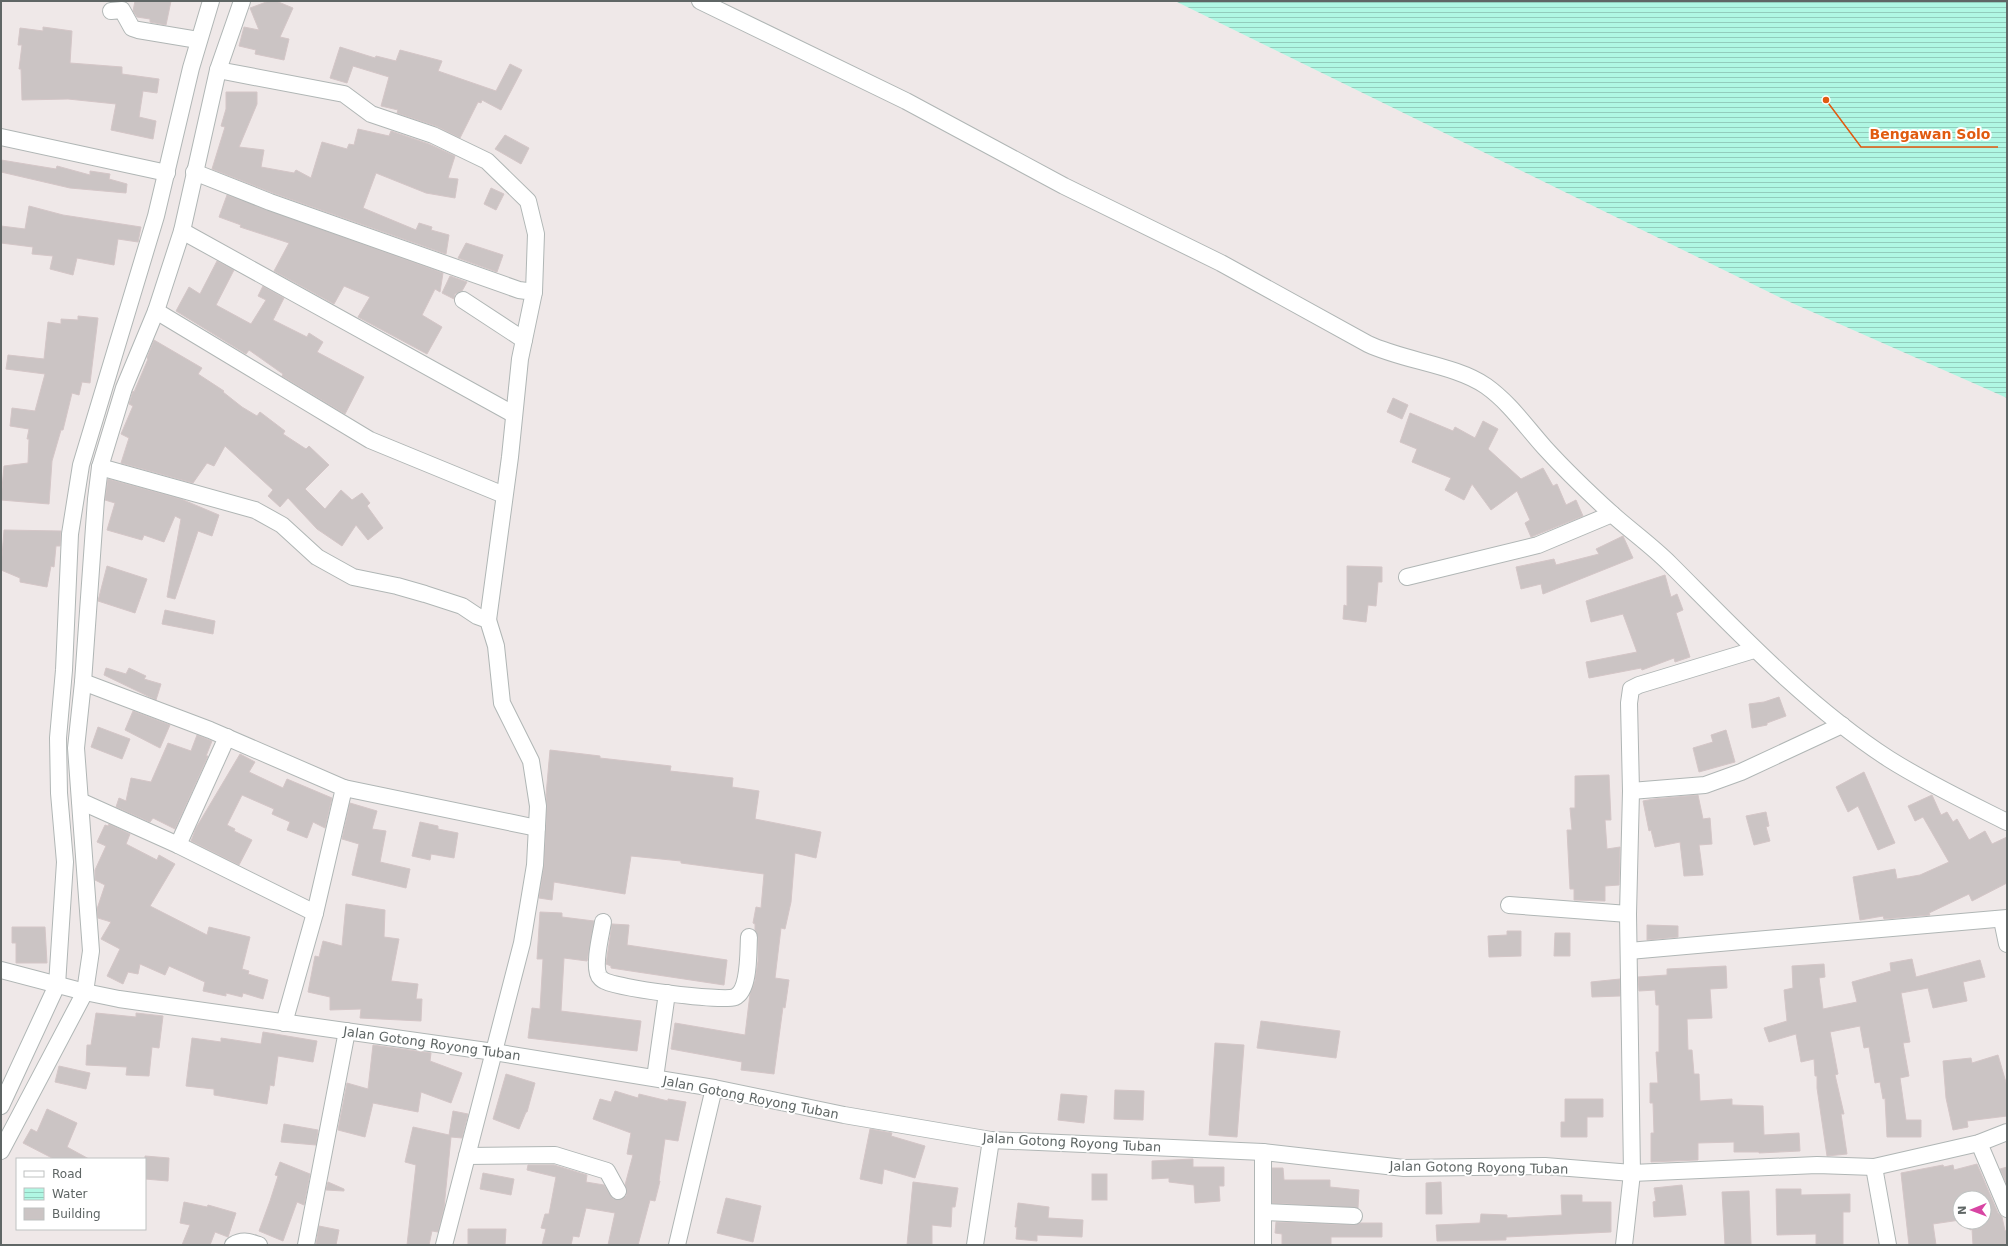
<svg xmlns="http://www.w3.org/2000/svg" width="2008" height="1246" font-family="'DejaVu Sans',sans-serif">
  <defs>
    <pattern id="water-rules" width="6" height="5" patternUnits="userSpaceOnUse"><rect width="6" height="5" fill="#b0f7e3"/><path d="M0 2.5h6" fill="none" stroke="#92ccbc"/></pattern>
  </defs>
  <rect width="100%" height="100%" fill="#efe8e8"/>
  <path fill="url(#water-rules)" d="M1175 1H2007V398L1783 299Z"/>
  <g fill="#cbc4c4" stroke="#d4c6c7">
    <path d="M135 1H171L166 25 150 22V19L137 17 133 11Z"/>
    <path d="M269 1H276L293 8 280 37 289 39 284 60 255 54 256 50 239 46 244 27 259 30 250 8Z"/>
    <path d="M43 27 72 31 70 63 122 67V74L159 79 157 93 143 91 139 117 156 121 153 139 111 130 116 104 68 99 22 100 21 69H19L22 45H18L20 28 43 31Z"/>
    <path d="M340 47 375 58 376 56 396 61 400 50 442 61 438 71 496 91 510 64 522 70 501 110 482 100 481 103 478 102 460 138 436 126 397 113 398 110 381 106 389 77 353 66 347 83 330 78Z"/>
    <path d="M226 92H257V104L239 147 264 150 261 167 294 173 296 170 311 178 322 142 347 149 349 144 354 145 358 129 389 136 391 131 429 144 455 156 448 178 458 179 455 198 426 193 376 173 363 208 416 230 419 223 432 227 431 230 449 235 446 254 273 193 212 169 225 127 221 126 226 109Z"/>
    <path d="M505 135 529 148 521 164 495 149Z"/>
    <path d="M1 160 56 169 57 166 90 175V171L110 174 109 179 127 184 126 193 70 188 1 172Z"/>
    <path d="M491 188 504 194 496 210 484 204Z"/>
    <path d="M227 195 443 273 440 292 435 289 422 315 442 327 427 354 358 317 370 297 344 286 334 304 274 271 289 243 240 227 241 225 219 217Z"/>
    <path d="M29 206 63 215 141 227 138 242 118 239 114 265 77 258 73 275 50 269 53 256 32 254 33 247 1 243V226L25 229Z"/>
    <path d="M466 243 503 255 497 272 458 258Z"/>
    <path d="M217 261 234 270 216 305 251 324 266 300 258 296 263 286 284 298 273 320 307 337 309 333 323 342 317 352 364 377 345 414 282 376 283 374 249 350 246 354 176 311 189 287 200 294Z"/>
    <path d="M450 276 467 282 462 291 455 294 454 299 442 293Z"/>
    <path d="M78 316 98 318 90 383 82 382 79 395 72 393 63 430H61L52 461 49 504 1 500 4 466 28 463 29 439H27L29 429 10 426 12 408 35 411 45 374 6 369 8 355 44 359 48 322 61 324V319L78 320Z"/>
    <path d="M154 340 202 368 198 374 224 391 223 392 242 407 257 416 260 412 285 431 283 434 306 449 309 446 329 465 305 489 325 509 341 490 352 500 362 493 370 503 367 506 383 528 368 540 356 525 342 546 317 529 288 498 280 507 268 496 273 490 225 446 214 466 207 463 193 483 121 463 129 438 121 434 133 406 129 404 133 391 134 392 148 359 147 358Z"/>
    <path d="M1393 398 1408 405 1402 419 1387 412Z"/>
    <path d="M1410 413 1453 431 1455 427 1475 438 1483 421 1498 429 1488 449 1521 479 1543 468 1553 486 1557 484 1566 505 1576 500 1583 516 1531 537 1525 523 1530 520 1517 491 1491 510 1472 484 1464 500 1445 490 1451 478 1412 462 1417 449 1400 442Z"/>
    <path d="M108 479 181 499 219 515 212 536 198 531 175 599 167 597 181 519 175 516 164 542 144 535 142 540 107 530 115 503 105 500Z"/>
    <path d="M4 530 61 531 60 546H56L54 567 51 566 47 587 20 582V578L1 570Z"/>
    <path d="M1623 536 1633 558 1543 594 1541 584 1521 589 1516 567 1554 559 1556 565 1599 554 1596 549Z"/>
    <path d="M107 566 147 579 135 613 98 601Z"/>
    <path d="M1347 566 1382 567V582H1378L1376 606 1368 605 1366 622 1343 619 1344 605 1347 606Z"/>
    <path d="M1665 575 1671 597 1677 594 1683 610 1676 613 1690 657 1675 662 1674 658 1642 670 1641 668 1589 678 1586 662 1637 652 1623 614 1591 622 1586 601Z"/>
    <path d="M165 610 215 621 213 634 162 624Z"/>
    <path d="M106 668 126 674 129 668 146 676 144 679 161 684 156 700 104 675Z"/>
    <path d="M1779 697 1786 716 1767 723V725L1752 728 1749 704 1764 702Z"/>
    <path d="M133 711 170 725 160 748 125 730Z"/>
    <path d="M98 727 130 739 122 759 91 747Z"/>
    <path d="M1726 730 1735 762 1699 772 1693 748 1713 742 1711 735Z"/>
    <path d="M197 735 212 741 206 756H208L175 829 153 818 150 822 116 807 119 798 126 801 131 778 151 782 168 743 191 751Z"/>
    <path d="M550 750 600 756V758L671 766 670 771 733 778 732 787 759 791 755 819 821 832 816 858 795 853 791 902 785 929 781 928 775 978 789 980 785 1008 783 1007 774 1074 741 1070 742 1062 671 1049 675 1023 745 1035 750 994 755 981 758 961V937L755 930V924L753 923 756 907 761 908 764 874 681 863V861L631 856 625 894 554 882 552 900 539 898 544 865 547 806 546 795Z"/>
    <path d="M240 754 255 762 249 772 283 788 287 779 332 798 325 828 313 822 307 838 287 830 290 822 272 814 274 809 242 795 227 825 235 829 234 831 252 840 239 865 191 841 196 828Z"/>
    <path d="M1864 772 1895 843 1878 850 1858 806 1848 812 1836 787Z"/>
    <path d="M1609 775 1611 820H1605L1607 849 1620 847 1619 885 1605 886V901L1574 900V889H1570L1567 830H1572L1570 808H1575V776Z"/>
    <path d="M1698 795 1703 819 1710 818 1712 844 1699 845 1703 875 1684 876 1680 842 1655 847 1651 830 1649 831 1643 801 1654 799Z"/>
    <path d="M1932 795 1941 815 1947 812 1953 822 1957 819 1969 840 1985 831 1992 844 2007 837V883L1972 901 1969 894 1929 913 1930 915 1884 919 1883 916 1860 920 1853 877 1895 869 1897 879 1920 875 1949 862 1923 817 1915 821 1908 806Z"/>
    <path d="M350 803 377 811 372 829 386 831 380 862 410 869 406 888 352 875 359 844 342 839Z"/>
    <path d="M1766 812 1769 826 1766 827 1770 841 1754 845 1746 816Z"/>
    <path d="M420 822 438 826V829L458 833 454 858 431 854 430 860 412 856Z"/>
    <path d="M109 824 130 834 126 844 157 860 159 855 175 864 150 906 207 935 209 927 250 937 242 969 249 971 248 974 268 980 263 999 243 993 242 997 226 993V996L203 991 205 982 169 966 165 975 140 964 138 974 128 972 123 984 107 976 120 949 101 939 111 922 98 918 97 909 105 885 95 880V870L106 846 97 842 105 825 108 826Z"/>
    <path d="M346 904 385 910 384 937 399 939 391 981 418 984 416 999H422L421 1021 360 1018 361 1009 330 1010V997L308 992 315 956 319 957 323 941 342 946Z"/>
    <path d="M540 912 562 913V917L594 921 587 961 564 958 561 1011 641 1021 637 1051 528 1038 532 1008 540 1009 543 959H537Z"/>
    <path d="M612 924 629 925 627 945 727 960 724 985 611 968V966L606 964Z"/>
    <path d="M1647 925 1678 926V937L1647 940Z"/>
    <path d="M12 927H45L47 963H16V943H12Z"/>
    <path d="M1507 931H1521V956L1489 957 1488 936 1507 935Z"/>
    <path d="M1555 933H1570V956H1554Z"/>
    <path d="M1912 959 1916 977 1980 960 1985 977 1963 982 1967 1001 1933 1008 1928 988 1901 993 1910 1042 1903 1043 1909 1076 1900 1078 1906 1120H1921V1137H1887L1885 1098 1883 1099 1880 1082 1875 1083 1869 1047 1864 1048 1860 1026 1830 1032 1838 1074 1835 1075 1844 1114H1841L1847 1154 1827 1156 1817 1088V1076H1815L1814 1059 1801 1062 1796 1034 1769 1042 1764 1028 1787 1021 1784 990 1793 988 1792 966 1824 964 1825 977 1819 978 1823 1009 1857 1002 1852 982 1891 971 1890 963Z"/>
    <path d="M1726 966 1727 988 1710 989 1712 1018 1687 1019 1688 1050H1692L1694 1074H1699L1700 1101 1732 1099V1105L1763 1106 1764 1135 1799 1133 1800 1151 1759 1153V1152H1734V1142L1698 1143V1160L1651 1162V1133H1654L1653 1103H1650V1083H1658L1656 1052H1659V1005H1656L1655 990 1639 991 1638 977 1667 975V969Z"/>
    <path d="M1620 979V996L1592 997 1591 982Z"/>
    <path d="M96 1013 136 1017V1013L163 1016 159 1048 152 1047 149 1076 126 1075 127 1067 86 1065 87 1045H91Z"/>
    <path d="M1261 1021 1340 1031 1336 1058 1257 1048Z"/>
    <path d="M263 1032 317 1041 313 1062 278 1056 274 1086 270 1085 267 1104 214 1095V1089L186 1086 192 1038 221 1042V1038L261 1044Z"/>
    <path d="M1215 1043 1244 1045 1237 1137 1209 1135Z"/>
    <path d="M373 1045 431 1053 430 1061 462 1073 451 1103 421 1092 418 1112 373 1103 365 1137 338 1130 347 1083 368 1089Z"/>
    <path d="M1998 1055 2007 1086V1116L1967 1121 1968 1127 1953 1130 1946 1098 1943 1061 1971 1058 1972 1063Z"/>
    <path d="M59 1066 90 1073 86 1089 55 1082Z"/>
    <path d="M506 1074 535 1083 527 1112H526L519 1129 493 1119Z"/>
    <path d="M1115 1090 1144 1091 1143 1120 1114 1119Z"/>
    <path d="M615 1091 638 1098 639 1094 668 1101V1099L686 1102 678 1141 665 1139 659 1181H660L655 1201 650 1200 638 1245H608L615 1213 586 1208 579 1237 573 1236 571 1245H542L546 1229 541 1228 545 1214H549L556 1177 527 1170 528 1165H554L587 1175 586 1182 604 1185 613 1199H622L626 1196 627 1191 625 1185 633 1155 627 1154 631 1133 593 1119 600 1099 611 1102Z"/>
    <path d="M1061 1094 1087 1096 1084 1123 1058 1120Z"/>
    <path d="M1565 1099H1603V1117H1587V1137H1561V1122H1565Z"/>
    <path d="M47 1109 77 1123 67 1147 89 1159H54L23 1143 31 1129 37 1132Z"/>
    <path d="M453 1111 468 1114 462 1138 451 1137 444 1208 438 1232 432 1231 429 1245H407L416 1165 405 1162 413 1127 449 1135Z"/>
    <path d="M284 1124 318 1130 316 1145 281 1142Z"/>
    <path d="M870 1129 892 1133 891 1136 925 1146 915 1178 884 1169 882 1184 860 1179Z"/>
    <path d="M145 1156 169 1158 168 1181 145 1179Z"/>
    <path d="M1193 1159V1167H1224V1186H1219L1220 1201 1195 1203 1194 1185 1169 1182V1178L1152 1179V1161Z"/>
    <path d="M280 1162 310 1174 304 1205 297 1202 283 1241 259 1231 270 1201 278 1176 275 1175Z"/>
    <path d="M1977 1164 1998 1213 2002 1217 2005 1231 2007 1230V1244L1973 1245 1972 1229 1970 1230 1968 1222H1984V1198H1960V1220L1933 1224 1936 1245H1909L1901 1173 1943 1165 1944 1167 1953 1165 1954 1170Z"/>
    <path d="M2007 1167V1185L2000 1169Z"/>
    <path d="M1272 1168H1283L1284 1180H1330V1187L1359 1190 1358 1208 1272 1203Z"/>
    <path d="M483 1173 514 1179 511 1195 480 1189Z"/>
    <rect x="1092" y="1174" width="15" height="26"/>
    <path d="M328 1182 344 1189V1191L326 1190Z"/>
    <path d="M913 1182 958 1188 955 1207H952L951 1227 932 1225V1245H907Z"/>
    <path d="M1441 1182 1442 1214H1426V1183Z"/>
    <path d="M1682 1185 1686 1215 1654 1217 1653 1202 1656 1201 1654 1188Z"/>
    <path d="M1776 1189H1801V1195L1850 1194V1212H1843V1245H1816V1234L1777 1235Z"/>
    <path d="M1749 1191 1751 1244 1725 1245 1722 1192Z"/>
    <path d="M1561 1195H1582V1202H1611V1232L1506 1237V1240L1437 1241 1436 1225 1480 1223 1481 1214 1507 1215V1218L1562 1215Z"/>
    <path d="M726 1198 761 1206 753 1242 717 1233Z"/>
    <path d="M184 1202 207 1207 208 1205 236 1213 228 1237 215 1232 210 1245H182L190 1225 180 1223Z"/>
    <path d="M1018 1203 1049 1207 1048 1218 1083 1220 1082 1237 1037 1235V1241L1016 1239 1017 1227H1015Z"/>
    <path d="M1276 1222 1354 1225 1360 1223H1382V1237H1331V1245H1282V1234L1275 1233Z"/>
    <path d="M319 1226 339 1230 336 1245H316Z"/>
    <path d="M468 1229H506L505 1245H468Z"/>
  </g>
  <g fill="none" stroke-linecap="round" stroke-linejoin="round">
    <defs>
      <g id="street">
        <path d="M700 1 906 101 1064 186 1221 263 1368 344C1404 361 1456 365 1486 386 1510 403 1526 427 1545 448 1566 471 1589 493 1612 514 1631 531 1652 546 1670 564 1739 633 1806 705 1889 759 1927 783 1967 802 2007 822"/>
        <path d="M111 11 122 10 132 28 138 30 198 40"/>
        <path d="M218 70 344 94 371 114 433 135 487 161 528 201 536 234 534 292"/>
        <path d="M1 137 167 173"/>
        <path d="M194 172 270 202 519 290 534 292 520 359 510 457 488 620"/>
        <path d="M182 231 513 414"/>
        <path d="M463 300 524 340"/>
        <path d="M156 311 370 440 504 495"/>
        <path d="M100 467 255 510 282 525 317 557 353 577 397 586 425 594 462 606 477 616 488 620 496 646 502 703 531 761 538 806 535 865 522 943 444 1245"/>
        <path d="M1407 577 1538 545 1612 514"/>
        <path d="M83 682 210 730 344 788 315 913 284 1023"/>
        <path d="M344 788 537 828"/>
        <path d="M1631 791 1705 785 1741 772 1842 725"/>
        <path d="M80 801 178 845 315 913"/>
        <path d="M178 845 227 737"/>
        <path d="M1509 905 1628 914"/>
        <path d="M2002 920 2007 944"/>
        <path d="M603 922C601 934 593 965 599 976 599 976 602 980 603 980 614 988 722 1002 735 997 750 990 748 952 749 937"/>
        <path d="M1629 951 2007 918"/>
        <path d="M1 970 85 992 119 999 494 1052 714 1088 844 1115 991 1140 1263 1152 1404 1168 1545 1166 1632 1173 1817 1165 1874 1167 1979 1143 2007 1132"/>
        <path d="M655 1078 667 993"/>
        <path d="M1 1106 57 985 65 862 59 793 58 738 64 670 70 534 81 465 156 216 191 68 211 1"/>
        <path d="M1979 1143 2007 1209"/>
        <path d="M1 1151 85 992 91 951 76 748 83 682 96 499 100 467 124 388 156 311 182 231 218 70 242 1"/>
        <path d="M1263 1152V1245"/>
        <path d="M467 1156 555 1155 607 1171 618 1191"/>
        <path d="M1874 1167 1888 1245"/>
        <path d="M1263 1212 1354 1216"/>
        <path d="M233 1245C243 1239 249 1242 259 1245"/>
        <path d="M306 1245 347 1031"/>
        <path d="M677 1245 714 1088"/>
        <path d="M975 1245 991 1140"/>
        <path d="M1624 1245 1632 1173 1628 914 1631 791 1629 703 1631 689 1639 685 1754 650"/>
      </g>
    </defs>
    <use href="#street" stroke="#b0b6b5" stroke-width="18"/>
    <use href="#street" stroke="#fff" stroke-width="16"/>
  </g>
  <g text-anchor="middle" stroke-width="4" stroke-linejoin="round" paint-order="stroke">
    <g font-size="13" fill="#5f6665" stroke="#fff">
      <text transform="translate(432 1043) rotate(8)" y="5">Jalan Gotong Royong Tuban</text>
      <text transform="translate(751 1097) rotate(11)" y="5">Jalan Gotong Royong Tuban</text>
      <text transform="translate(1072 1142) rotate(3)" y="5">Jalan Gotong Royong Tuban</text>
      <text transform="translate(1479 1167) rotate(1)" y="5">Jalan Gotong Royong Tuban</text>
    </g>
  </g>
  <path fill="none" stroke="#e15a10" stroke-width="1.5" d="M1826 100L1861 147H1998"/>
  <circle fill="#e15a10" stroke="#fff" stroke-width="1.5" cx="1826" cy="100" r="4"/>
  <g font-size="14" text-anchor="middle" font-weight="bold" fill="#e15a10" stroke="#fff" stroke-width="4" stroke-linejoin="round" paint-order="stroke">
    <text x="1930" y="139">Bengawan Solo</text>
  </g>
  <rect width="2008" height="1246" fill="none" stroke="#5f6665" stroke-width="4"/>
  <rect x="16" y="1158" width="130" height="72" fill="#ffffff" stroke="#bfc2c1"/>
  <rect x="24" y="1171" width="20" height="6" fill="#ffffff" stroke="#bfc2c1"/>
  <text x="52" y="1178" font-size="12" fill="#5f6665">Road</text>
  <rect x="24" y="1188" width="20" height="12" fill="url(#water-rules)" stroke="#bfc2c1"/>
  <text x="52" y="1198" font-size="12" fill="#5f6665">Water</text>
  <rect x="24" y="1208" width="20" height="12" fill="#cbc4c4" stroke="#bfc2c1"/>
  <text x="52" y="1218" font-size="12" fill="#5f6665">Building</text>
  <g transform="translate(1972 1210) rotate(269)"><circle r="19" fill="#ffffff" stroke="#bfc2c1"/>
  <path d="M0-3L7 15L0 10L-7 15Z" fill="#d845a3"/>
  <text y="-6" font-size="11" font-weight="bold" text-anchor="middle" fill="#5f6665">N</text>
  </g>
</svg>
